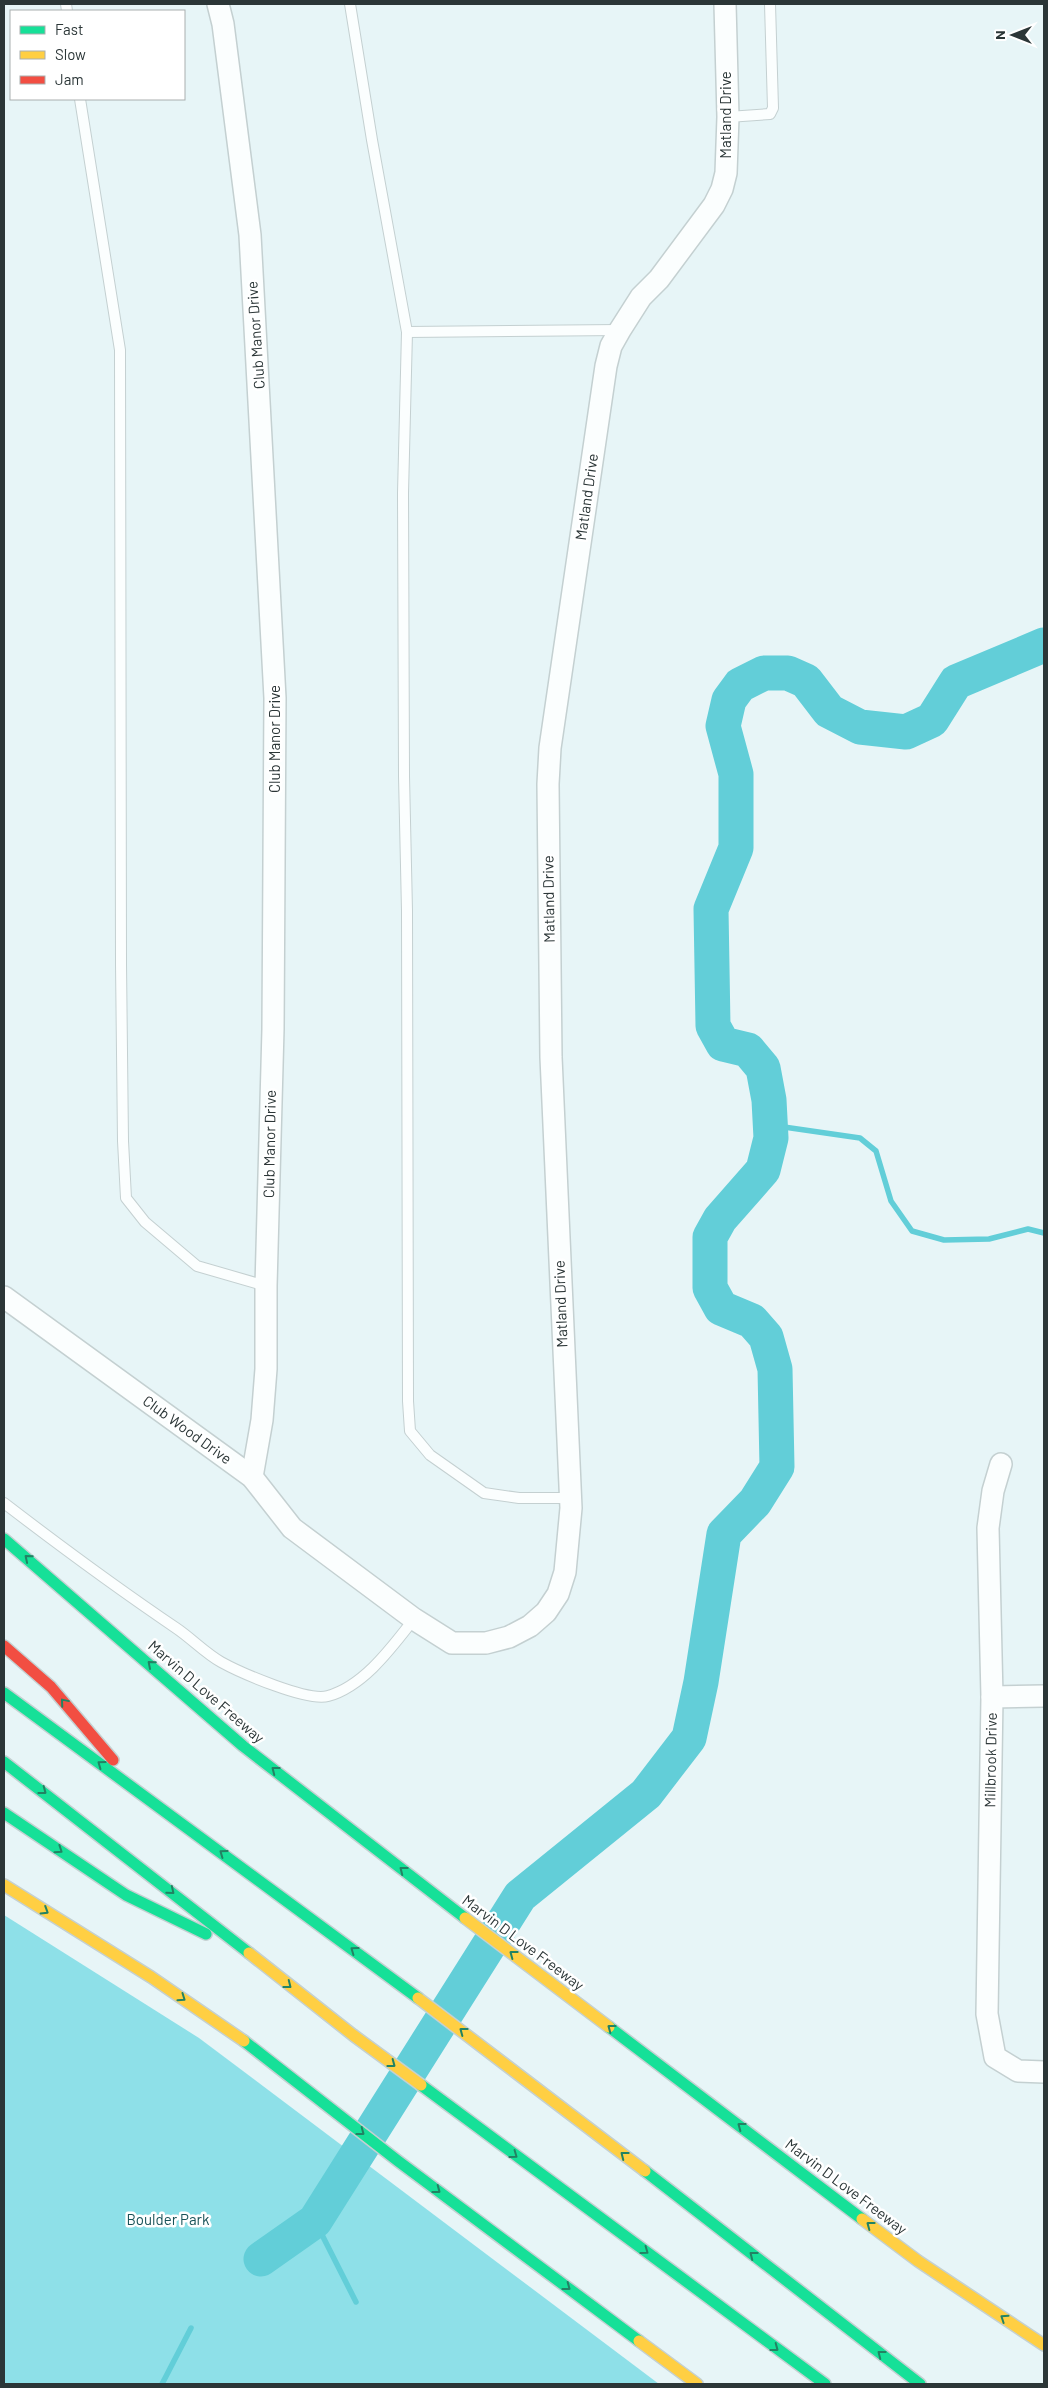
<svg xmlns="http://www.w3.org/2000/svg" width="1048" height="2388" font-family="Barlow,sans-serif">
  <rect width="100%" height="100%" fill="#e7f5f7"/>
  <path fill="#8ee0e8" d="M4 1915 199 2038 659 2384H4Z"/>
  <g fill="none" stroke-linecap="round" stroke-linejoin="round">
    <g stroke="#62ced8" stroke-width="5.5">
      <path d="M770 1125 860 1138 876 1151 891 1201 912 1231 944 1240 989 1239 1028 1229 1044 1233"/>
      <path d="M315 2221 356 2302"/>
      <path d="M162 2384 191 2328"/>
    </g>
    <path stroke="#62ced8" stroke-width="35" d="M261 2259 315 2221 520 1896 646 1794 689 1738 701 1682 724 1534 755 1502 777 1467 775 1369 766 1337 752 1321 721 1308 710 1288V1237L720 1219 763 1170 771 1138 769 1100 763 1068 748 1050 723 1044 713 1026 711 909 736 848V774L723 726 729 700 740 685 764 673H788L806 681 829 711 860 727 906 732 932 720 956 682 1044 645"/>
    <defs>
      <g id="lane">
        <path d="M66 4 67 11"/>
        <path d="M350 4 372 140 407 332 403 493 404 776 407 911 408 1401 410 1431 430 1455 484 1493 519 1498H571"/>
        <path d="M80 99 120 350 121 964 123 1141 126 1198 145 1222 197 1266 266 1286"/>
        <path d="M728 117 770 114 773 108 770 4"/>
        <path d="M407 332 620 330"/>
        <path d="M4 1503C60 1546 117 1588 176 1628 191 1638 205 1653 221 1662 241 1673 308 1702 328 1696 364 1686 392 1647 414 1619"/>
      </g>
      <g id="street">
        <path d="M218 4 223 24 250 235 275 698 273 1029 266 1286V1369L262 1420 252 1477"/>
        <path d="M4 1297 252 1477 292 1528 414 1619 452 1643H486L509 1637 530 1626 546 1612 558 1594 565 1572 571 1508 551 1057 548 784 550 748 606 366 611 346 620 330 641 297 659 279 714 205 722 189 726 173 728 117 725 4"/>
        <path d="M1001 1464 993 1491 988 1528 992 1697 987 2014 995 2057 1018 2071 1044 2072"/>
        <path d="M992 1697 1044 1696"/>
      </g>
      <g id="fast">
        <path d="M4 1539 243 1746 465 1918"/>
        <path d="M4 1693 418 1998"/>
        <path d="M4 1762 249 1953"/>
        <path d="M4 1813 126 1895 206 1934"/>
        <path d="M609 2027 862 2219"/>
        <path d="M244 2041 398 2161 639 2341"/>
        <path d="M421 2085 825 2384"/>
        <path d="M645 2171 920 2384"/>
      </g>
      <g id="slow">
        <path d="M4 1885 151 1977 244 2041"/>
        <path d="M465 1918 609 2027"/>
        <path d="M249 1953 353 2035 421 2085"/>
        <path d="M418 1998 645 2171"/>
        <path d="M862 2219 918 2261 1044 2345"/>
        <path d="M639 2341 697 2384"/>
      </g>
      <path id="jam" d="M4 1646 51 1687 113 1760"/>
    </defs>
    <use href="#lane" stroke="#c4d0d1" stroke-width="12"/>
    <use href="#street" stroke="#c4d0d1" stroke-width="24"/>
    <use href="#fast" stroke="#c4d0d1" stroke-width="14"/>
    <use href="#slow" stroke="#c4d0d1" stroke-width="14"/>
    <use href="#jam" stroke="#c4d0d1" stroke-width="14"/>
    <use href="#lane" stroke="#fbfefe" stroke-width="10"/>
    <use href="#street" stroke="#fbfefe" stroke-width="21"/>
    <use href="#fast" stroke="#16e098" stroke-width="11"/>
    <use href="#slow" stroke="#ffcf43" stroke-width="11"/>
    <use href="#jam" stroke="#f24e42" stroke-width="11"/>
  </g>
  <defs><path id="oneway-chevron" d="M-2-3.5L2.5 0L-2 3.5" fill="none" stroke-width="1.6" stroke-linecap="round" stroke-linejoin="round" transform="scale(1.25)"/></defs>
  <g stroke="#228263">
    <use href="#oneway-chevron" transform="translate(28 1558) rotate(-140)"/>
    <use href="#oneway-chevron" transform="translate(151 1664) rotate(-139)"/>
    <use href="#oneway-chevron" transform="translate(64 1702) rotate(-130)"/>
    <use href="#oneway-chevron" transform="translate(101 1764) rotate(-144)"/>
    <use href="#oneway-chevron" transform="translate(275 1770) rotate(-142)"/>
    <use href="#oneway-chevron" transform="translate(43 1791) rotate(37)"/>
    <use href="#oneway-chevron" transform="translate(59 1850) rotate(34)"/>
    <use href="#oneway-chevron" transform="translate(223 1853) rotate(-144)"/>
    <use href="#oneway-chevron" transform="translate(403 1870) rotate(-142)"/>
    <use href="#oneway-chevron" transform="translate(171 1891) rotate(39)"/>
    <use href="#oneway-chevron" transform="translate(45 1911) rotate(32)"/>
    <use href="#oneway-chevron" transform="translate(354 1950) rotate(-144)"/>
    <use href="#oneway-chevron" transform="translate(513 1954) rotate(-143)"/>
    <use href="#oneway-chevron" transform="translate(288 1985) rotate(38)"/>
    <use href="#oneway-chevron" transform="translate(182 1998) rotate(35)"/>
    <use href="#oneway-chevron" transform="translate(611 2028) rotate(-143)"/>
    <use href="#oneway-chevron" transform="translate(463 2031) rotate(-143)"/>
    <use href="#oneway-chevron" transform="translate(392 2064) rotate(37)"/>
    <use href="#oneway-chevron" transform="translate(741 2126) rotate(-143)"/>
    <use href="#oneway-chevron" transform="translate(361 2132) rotate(37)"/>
    <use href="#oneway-chevron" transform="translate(514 2155) rotate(36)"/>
    <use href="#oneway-chevron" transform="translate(624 2155) rotate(-142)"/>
    <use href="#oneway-chevron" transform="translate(437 2190) rotate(37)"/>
    <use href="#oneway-chevron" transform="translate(870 2225) rotate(-143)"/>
    <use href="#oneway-chevron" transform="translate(645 2251) rotate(36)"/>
    <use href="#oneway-chevron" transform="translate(753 2255) rotate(-142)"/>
    <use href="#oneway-chevron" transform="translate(567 2287) rotate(37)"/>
    <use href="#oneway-chevron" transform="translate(1004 2318) rotate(-146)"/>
    <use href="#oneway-chevron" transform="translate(775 2348) rotate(37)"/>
    <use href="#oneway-chevron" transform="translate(881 2354) rotate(-142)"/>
  </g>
  <g text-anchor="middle" stroke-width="5" stroke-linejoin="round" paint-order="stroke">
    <g font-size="15" fill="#2b3637" stroke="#fff">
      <text transform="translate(726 115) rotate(-90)" y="5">Matland Drive</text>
      <text transform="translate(256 335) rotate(-94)" y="5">Club Manor Drive</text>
      <text transform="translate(587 497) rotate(-82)" y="5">Matland Drive</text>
      <text transform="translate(275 739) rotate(-90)" y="5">Club Manor Drive</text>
      <text transform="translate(549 899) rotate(-91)" y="5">Matland Drive</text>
      <text transform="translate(270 1144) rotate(-89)" y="5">Club Manor Drive</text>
      <text transform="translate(561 1304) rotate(-92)" y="5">Matland Drive</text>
      <text transform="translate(187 1430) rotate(36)" y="5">Club Wood Drive</text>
      <text transform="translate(206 1692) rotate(41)" y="5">Marvin D Love Freeway</text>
      <text transform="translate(991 1760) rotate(-89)" y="5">Millbrook Drive</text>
      <text transform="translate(523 1943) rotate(37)" y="5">Marvin D Love Freeway</text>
      <text transform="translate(846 2187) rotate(37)" y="5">Marvin D Love Freeway</text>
    </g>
    <g font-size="15" fill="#185258" stroke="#fff">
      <text x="168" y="2225">Boulder Park</text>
    </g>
  </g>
  <rect width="1048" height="2388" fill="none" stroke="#2b3637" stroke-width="10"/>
  <rect x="10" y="10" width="175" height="90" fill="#ffffff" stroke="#aaafaf"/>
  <rect x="20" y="26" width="25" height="8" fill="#16e098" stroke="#aaafaf"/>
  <text x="55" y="35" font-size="15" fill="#2b3637">Fast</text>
  <rect x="20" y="51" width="25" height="8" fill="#ffcf43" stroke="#aaafaf"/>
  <text x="55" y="60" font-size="15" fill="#2b3637">Slow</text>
  <rect x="20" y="76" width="25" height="8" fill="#f24e42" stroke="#aaafaf"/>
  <text x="55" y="85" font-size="15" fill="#2b3637">Jam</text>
  <g transform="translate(1013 35) rotate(270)" stroke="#ffffff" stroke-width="4" paint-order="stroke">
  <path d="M0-4L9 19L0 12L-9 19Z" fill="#2b3637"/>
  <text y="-8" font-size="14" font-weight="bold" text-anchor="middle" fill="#2b3637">N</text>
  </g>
</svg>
